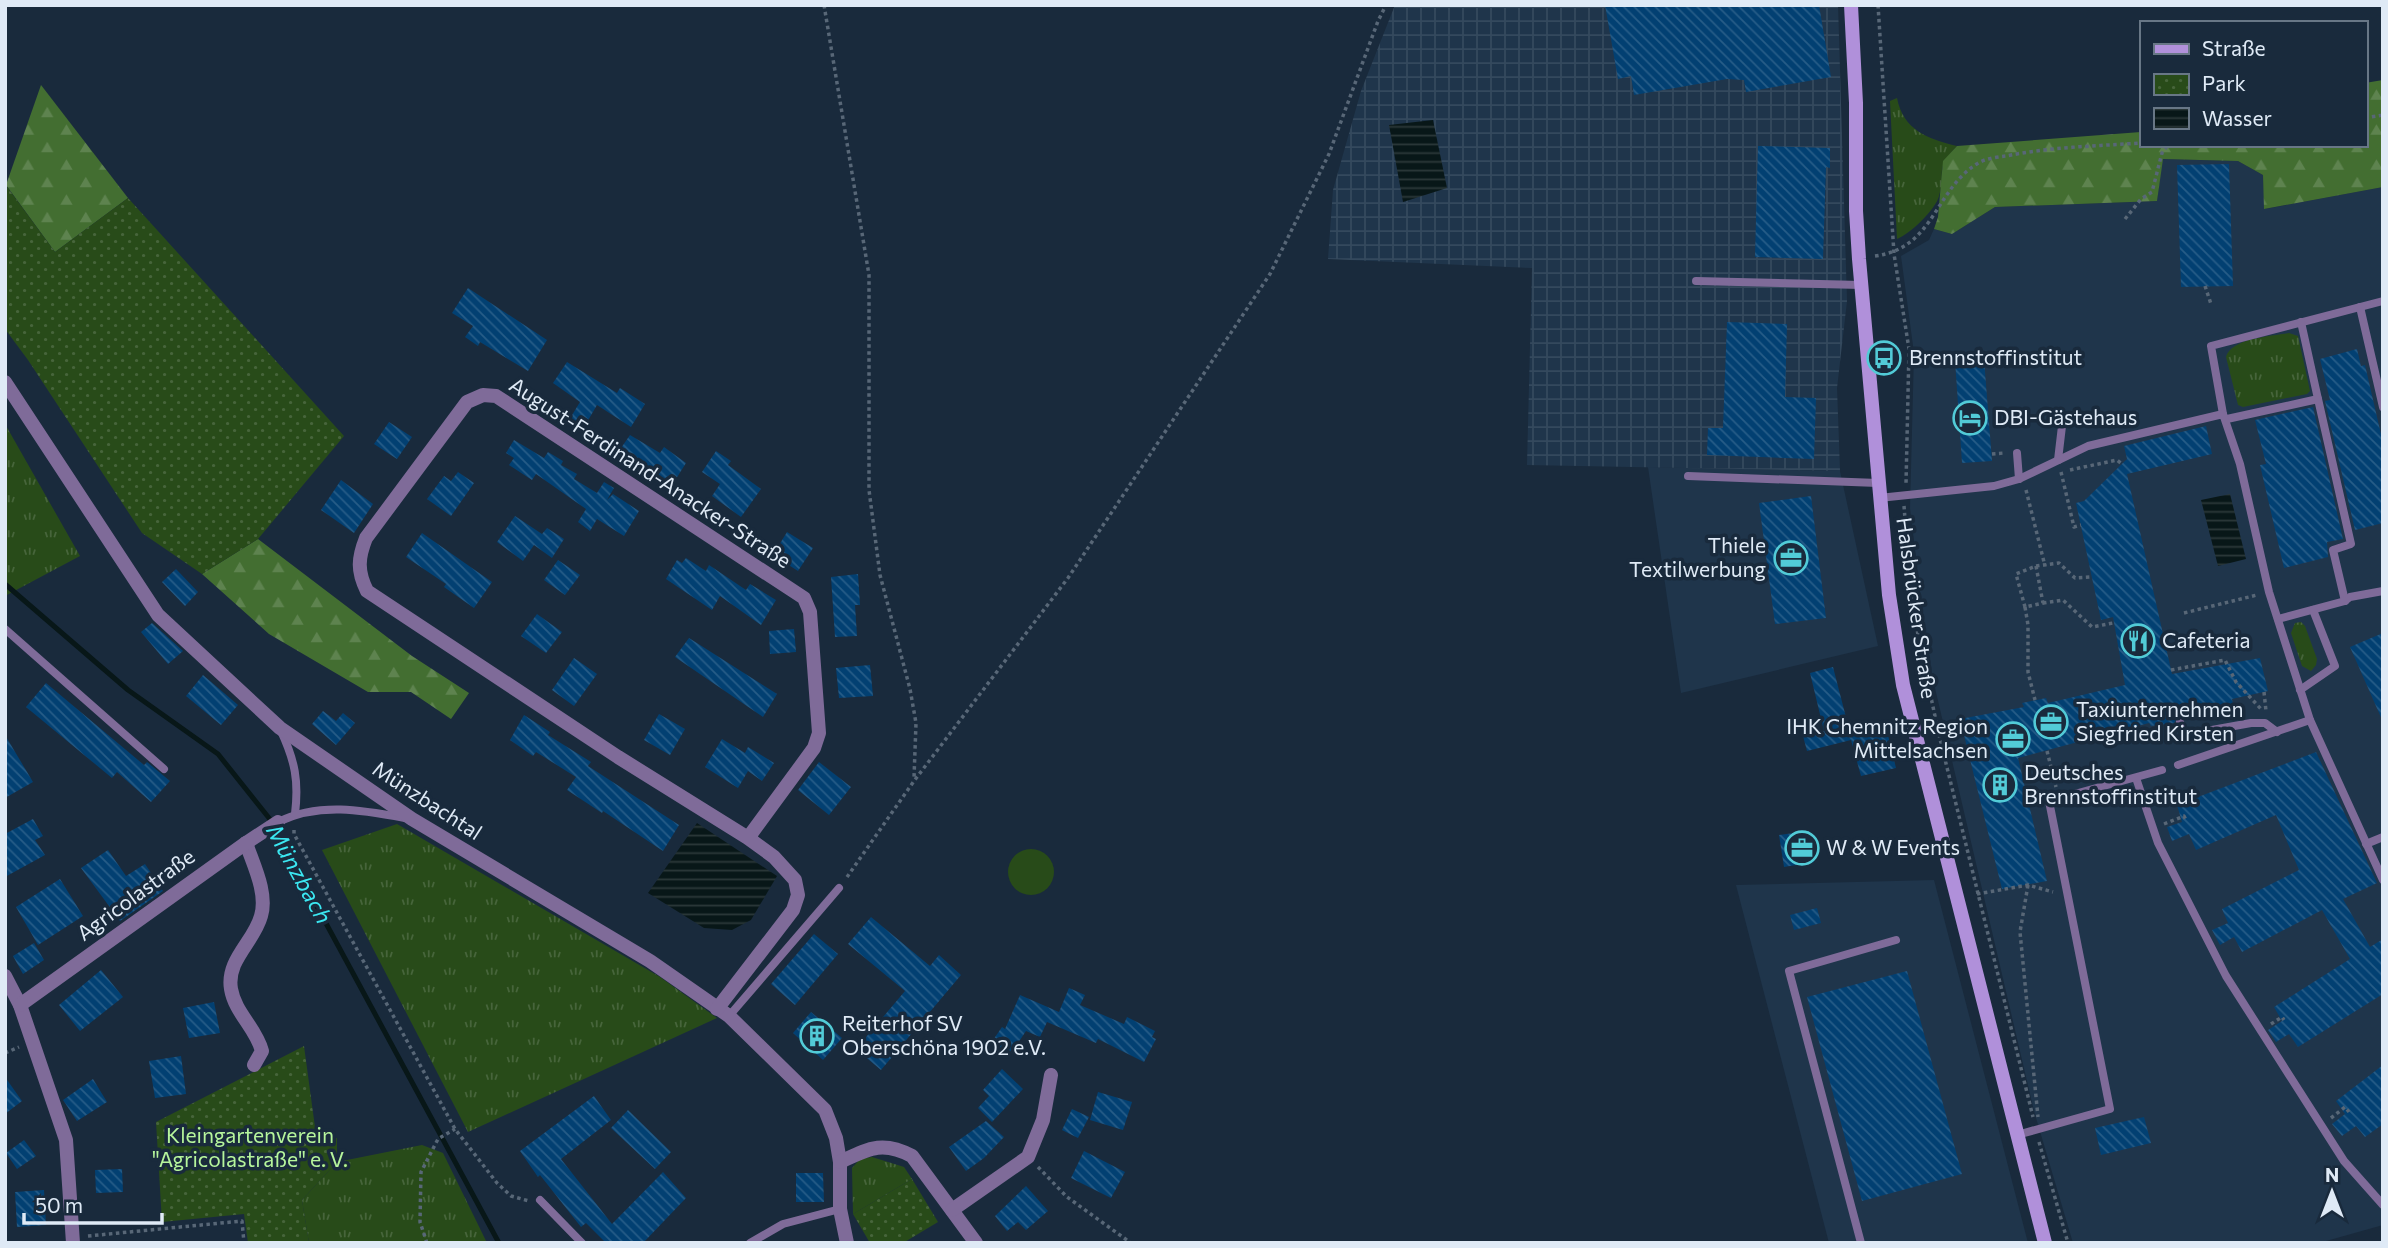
<svg xmlns="http://www.w3.org/2000/svg" width="2388" height="1248" font-family="Commissioner,sans-serif">
  <defs>
    <pattern id="industrial-grid" width="8" height="8" patternUnits="userSpaceOnUse" patternTransform="scale(1.75)"><rect width="8" height="8" fill="#1f354b"/><path d="M0 4h8M4 0v8" fill="none" stroke="#34495d"/></pattern>
    <pattern id="grass-tufts" width="24" height="20" patternUnits="userSpaceOnUse" patternTransform="scale(1.75)"><rect width="24" height="20" fill="#284b19"/><path d="M3 7l-1-3M5 7V3M7 7l1-3M15 17l-1-3M17 17v-4M19 17l1-3" fill="none" stroke="#47653b"/></pattern>
    <pattern id="forest-firs" width="22" height="20" patternUnits="userSpaceOnUse" patternTransform="scale(1.75)"><rect width="22" height="20" fill="#436e31"/><path d="M5 1l3.5 6h-7zM16 11l3.5 6h-7z" fill="#5e834f"/></pattern>
    <pattern id="park-dots" width="8" height="8" patternUnits="userSpaceOnUse" patternTransform="scale(1.75)"><rect width="8" height="8" fill="#284b19"/><path d="M2 2h.1M6 6h.1" fill="none" stroke="#47653b" stroke-width="1.8" stroke-linecap="round"/></pattern>
    <pattern id="water-rules" width="6" height="5" patternUnits="userSpaceOnUse" patternTransform="scale(1.75)"><rect width="6" height="5" fill="#081718"/><path d="M0 2.5h6" fill="none" stroke="#2c393a"/></pattern>
    <pattern id="building-back-hatch" width="6" height="6" patternUnits="userSpaceOnUse" patternTransform="scale(1.75)"><rect width="6" height="6" fill="#024072"/><path d="M-1 5l2 2M0 0l6 6M5-1l2 2" fill="none" stroke="#265c87"/></pattern>
  </defs>
  <rect width="100%" height="100%" fill="#192a3c"/>
  <g fill="#1f354b">
    <path d="M2162 159 2238 161 2263 175 2265 209 2383 187V1225L2319 1243H2073L2034 1111 1928 658 1910 508 1914 353 1901 256 1929 240 1934 229 1952 234 1995 207 2157 201Z"/>
    <path d="M1648 467 1840 471 1878 646 1681 693Z"/>
    <path d="M1934 880 2028 1243H1829L1736 885Z"/>
  </g>
  <path fill="url(#industrial-grid)" d="M1395 5H1838L1847 301 1837 388 1840 471 1527 465 1532 268 1328 259 1333 190 1361 91Z"/>
  <g fill="url(#grass-tufts)">
    <path d="M1897 98C1903 130 1928 139 1957 146 1933 172 1947 169 1939 196 1936 209 1910 234 1897 239L1890 101Z"/>
    <path d="M2289 333 2298 336 2310 391 2307 394 2243 407 2238 405 2226 357C2231 338 2272 336 2289 333Z"/>
    <path d="M5 424 80 556 5 596Z"/>
    <path d="M2301 622 2305 626 2317 659 2316 665 2311 671 2302 666 2291 633 2295 623Z"/>
    <path d="M397 824 660 977 717 1018 468 1132 322 850Z"/>
    <path d="M422 1145 443 1153 487 1243H309L302 1200 337 1162Z"/>
    <path d="M872 1157 904 1167 912 1179 853 1214 852 1168 860 1159Z"/>
  </g>
  <g fill="url(#forest-firs)">
    <path d="M2383 80V187L2264 209 2263 175 2238 161 2163 159 2157 201 1995 207 1952 234 1934 229 1938 217 1943 161 1957 146 2141 132V145H2365V83Z"/>
    <path d="M41 85 128 198 55 252 6 185Z"/>
    <path d="M258 539 412 656 469 693 451 719 411 692H368L269 634 202 574Z"/>
  </g>
  <g fill="url(#park-dots)">
    <path d="M5 184 55 252 128 198 344 436 258 539 202 574 142 533 28 360 5 329Z"/>
    <path d="M304 1046 317 1142 337 1138V1162L302 1200 309 1243H248L244 1214 162 1222 156 1122Z"/>
    <path d="M912 1179 938 1222 903 1243H870L853 1214Z"/>
  </g>
  <circle fill="#284b19" cx="1031" cy="872" r="23"/>
  <g fill="url(#water-rules)">
    <path d="M1433 120 1447 188 1403 202 1389 125Z"/>
    <path d="M2230 494 2246 559 2218 566 2201 500Z"/>
    <path d="M697 823 777 876 751 920 732 930 704 928 648 893Z"/>
  </g>
  <g fill="none" stroke-linecap="round" stroke-linejoin="round">
    <path stroke="#081718" stroke-width="5" d="M5 584 128 690 218 754 269 818 499 1243"/>
  </g>
  <g fill="url(#building-back-hatch)">
    <path d="M1605 5H1819L1831 77 1746 92 1744 80 1727 79 1634 95 1631 76 1618 79Z"/>
    <path d="M1758 146 1830 148V168L1826 167 1823 259 1755 257Z"/>
    <path d="M2229 164 2233 286 2181 287 2177 165Z"/>
    <path d="M468 288 547 340 528 371 480 342 478 346 465 337 473 326 452 313Z"/>
    <path d="M1727 322 1787 324 1785 397 1816 398 1814 459 1707 455 1708 428H1723Z"/>
    <path d="M2357 349 2361 366 2365 365 2383 443V523L2355 530 2325 401 2330 400 2320 359Z"/>
    <path d="M1984 359 1992 461 1962 463 1955 360Z"/>
    <path d="M567 362 617 393 620 388 645 404 631 427 597 405 583 429 569 420 580 402 553 383Z"/>
    <path d="M2313 407 2343 539 2327 542 2328 557 2284 568 2260 465 2266 464 2255 420Z"/>
    <path d="M389 422 412 437 397 459 374 444Z"/>
    <path d="M2206 426 2212 454 2127 474 2172 674 2260 658 2268 691 2232 699 2233 704 2187 713 2189 719 2179 716 2174 723 2151 726 2149 723 2018 758 2047 881 2002 889 1960 719 2024 707 2022 703 2046 698 2048 703 2125 685 2113 617 2101 620 2076 503 2084 501 2127 459 2124 446Z"/>
    <path d="M630 435 660 453 664 447 686 463 669 490 645 475 647 473 632 464 634 461 619 451Z"/>
    <path d="M514 440 544 458 548 452 563 461 561 465 577 474 574 479 597 493 604 482 614 488 607 500 613 494 639 511 624 536 597 519 590 531 578 522 586 509 536 474 532 480 509 465 514 458 506 453Z"/>
    <path d="M716 451 731 461 728 465 761 489 741 517 712 496 720 484 702 472Z"/>
    <path d="M458 472 474 483 451 516 427 499 444 476 451 481Z"/>
    <path d="M341 480 373 504 354 533 321 510Z"/>
    <path d="M1811 496 1826 618 1775 624 1759 503Z"/>
    <path d="M515 516 542 534 547 528 564 539 552 558 534 545 523 561 497 542Z"/>
    <path d="M787 532 813 548 798 571 773 555Z"/>
    <path d="M422 533 492 582 474 608 444 587 446 584 406 557Z"/>
    <path d="M686 558 706 571 709 565 746 590 750 584 776 600 761 625 720 596 712 610 666 579 677 560 682 563Z"/>
    <path d="M558 560 580 575 565 595 544 580Z"/>
    <path d="M176 569 198 592 185 606 162 582Z"/>
    <path d="M858 574 860 605H855L857 636 835 637 831 577Z"/>
    <path d="M537 614 562 632 546 653 521 636Z"/>
    <path d="M152 623 183 651 168 664 141 632Z"/>
    <path d="M794 629 796 652 770 654 769 631Z"/>
    <path d="M2383 633V722L2350 647Z"/>
    <path d="M689 638 777 694 763 717 675 657Z"/>
    <path d="M574 658 597 674 574 706 552 690Z"/>
    <path d="M870 665 873 696 839 698 836 668Z"/>
    <path d="M1833 667 1848 725 1859 722 1863 737 1887 731 1896 768 1861 776 1851 740 1807 751 1803 736 1824 731 1810 673Z"/>
    <path d="M203 675 238 705 221 725 186 696Z"/>
    <path d="M46 683 144 765 147 762 170 781 151 802 117 772 112 778 26 707Z"/>
    <path d="M323 711 336 721 343 713 355 723 336 745 312 724Z"/>
    <path d="M659 714 685 729 670 755 644 740Z"/>
    <path d="M524 715 550 732 548 735 591 762 588 766 679 825 663 851 603 811 602 813 567 790 576 777 536 752 533 756 510 740Z"/>
    <path d="M5 735 33 782 5 798Z"/>
    <path d="M722 739 745 753 748 747 774 763 762 781 748 771 738 788 705 767Z"/>
    <path d="M2316 752 2377 883 2343 899 2370 947 2383 939V994L2298 1047 2289 1034 2276 1042 2268 1030 2282 1021 2274 1007 2350 959 2322 910 2242 952 2234 937 2220 945 2212 930 2228 923 2222 909 2299 870 2276 815 2196 850 2189 834 2172 841 2167 827 2182 822 2177 805Z"/>
    <path d="M819 762 851 787 829 815 798 790Z"/>
    <path d="M33 819 43 836 35 840 45 855 5 877V834Z"/>
    <path d="M1809 831 1814 862 1784 867 1779 835Z"/>
    <path d="M108 850 126 876 145 864 163 891 120 921 81 868Z"/>
    <path d="M60 879 83 916 38 945 16 907Z"/>
    <path d="M1817 908 1821 923 1794 930 1790 915Z"/>
    <path d="M871 917 930 966 939 955 961 975 881 1070 856 1049 905 991 848 944Z"/>
    <path d="M814 934 838 954 795 1005 771 984Z"/>
    <path d="M34 943 44 960 23 974 13 956Z"/>
    <path d="M101 970 123 997 80 1031 59 1005Z"/>
    <path d="M1907 971 1962 1174 1862 1201 1807 997Z"/>
    <path d="M1069 988 1085 995 1080 1005 1124 1024 1127 1017 1155 1031 1152 1037 1156 1039 1144 1062 1098 1039 1096 1043 1047 1022 1040 1037 1026 1031 1010 1055 991 1043 1002 1027 1005 1029 1020 995 1059 1012Z"/>
    <path d="M214 1002 220 1033 189 1038 183 1008Z"/>
    <path d="M811 1012 842 1038 823 1060 793 1033Z"/>
    <path d="M181 1056 186 1094 155 1098 149 1061Z"/>
    <path d="M2383 1065V1124L2365 1137 2356 1126 2342 1136 2332 1124 2345 1114 2336 1101Z"/>
    <path d="M1002 1069 1023 1089 992 1122 978 1108 989 1096 983 1090Z"/>
    <path d="M5 1077 22 1101 5 1114Z"/>
    <path d="M93 1079 107 1102 77 1121 63 1100Z"/>
    <path d="M1098 1092 1132 1102 1123 1130 1090 1120Z"/>
    <path d="M594 1096 611 1120 561 1159 612 1224 663 1172 686 1198 643 1243H606L586 1223 581 1227 540 1175 538 1177 520 1151Z"/>
    <path d="M1072 1109 1089 1117 1078 1138 1062 1130Z"/>
    <path d="M628 1110 671 1152 655 1169 611 1128Z"/>
    <path d="M2144 1117 2151 1143 2101 1155 2095 1128Z"/>
    <path d="M986 1121 1004 1137 984 1158 966 1171 949 1147Z"/>
    <path d="M24 1140 36 1156 17 1169 6 1153Z"/>
    <path d="M1084 1151 1125 1172 1111 1198 1071 1178Z"/>
    <path d="M122 1169 123 1192 96 1193 95 1170Z"/>
    <path d="M796 1173H823L824 1202H796Z"/>
    <path d="M1026 1186 1048 1211 1026 1230 1018 1222 1007 1231 995 1216Z"/>
    <path d="M44 1190 46 1225 17 1227 15 1192Z"/>
  </g>
  <g fill="none" stroke-linecap="round" stroke-linejoin="round">
    <g stroke="#586777" stroke-width="3.5" stroke-dasharray="3.5 3.5" stroke-linecap="butt">
      <path d="M824 5 869 275V490L880 575 910 689 916 723 914 778"/>
      <path d="M1878 5 1894 254 1909 349 1906 484"/>
      <path d="M2365 118 2383 115"/>
      <path d="M2125 219 2141 199 2152 192 2162 153 2168 145"/>
      <path d="M1875 256C1936 248 1934 188 1980 162 1988 158 1998 157 2006 156 2050 147 2096 146 2141 143"/>
      <path d="M2205 286 2211 304"/>
      <path d="M1992 454 2004 453"/>
      <path d="M2070 470 2117 460 2122 464"/>
      <path d="M2061 472 2074 527 2081 525"/>
      <path d="M2026 490 2045 566"/>
      <path d="M1904 506 1910 585 1919 641 1939 735 2033 1117"/>
      <path d="M2036 566 2043 603 2025 607 2016 574Z"/>
      <path d="M2036 566 2059 563 2075 578 2091 577"/>
      <path d="M2043 603 2063 600 2092 627 2113 623"/>
      <path d="M2025 607 2028 625V672L2035 700"/>
      <path d="M2184 613 2257 595"/>
      <path d="M2171 670 2225 660 2236 682 2261 709"/>
      <path d="M2264 692 2266 711"/>
      <path d="M1939 735 1962 730"/>
      <path d="M2047 751 2056 787"/>
      <path d="M2164 824 2184 816 2186 820"/>
      <path d="M294 830V834L455 1129 497 1183 511 1196 529 1201"/>
      <path d="M847 877 914 781 1068 578 1270 274 1329 154 1378 21 1386 5"/>
      <path d="M2028 885 2020 932 2038 1117"/>
      <path d="M1977 894 2028 885 2053 892"/>
      <path d="M2271 1024 2282 1017 2284 1020"/>
      <path d="M5 1053 19 1047"/>
      <path d="M2331 1118 2345 1107 2349 1112"/>
      <path d="M2039 1142 2068 1243"/>
      <path d="M1038 1167 1067 1197 1131 1243"/>
      <path d="M88 1236 242 1221 244 1243"/>
      <path d="M427 1243 420 1222 421 1172 438 1139 455 1129"/>
    </g>
    <g stroke="#7f6b99" stroke-width="8">
      <path d="M1696 281 1861 285"/>
      <path d="M2360 307 2383 407"/>
      <path d="M2318 399 2351 544 2333 550 2345 601"/>
      <path d="M2223 414 2211 346 2383 301"/>
      <path d="M2227 419 2318 399 2301 322"/>
      <path d="M2017 453 2019 479"/>
      <path d="M2058 460 2062 426"/>
      <path d="M1688 476 1878 483"/>
      <path d="M1879 498 1994 486 2019 479 2088 446 2223 414 2240 464 2269 592 2310 720 2383 880"/>
      <path d="M2278 619 2345 601 2350 597 2383 591"/>
      <path d="M5 629 164 769"/>
      <path d="M2300 690 2335 666 2313 610"/>
      <path d="M2180 722 2184 735 2251 723H2265L2277 732"/>
      <path d="M281 731C295 761 299 781 295 814"/>
      <path d="M2178 765 2310 720"/>
      <path d="M2136 778 2158 843 2226 976 2344 1161 2383 1205"/>
      <path d="M278 822C319 802 362 810 405 818"/>
      <path d="M2366 844 2383 837"/>
      <path d="M729 1016 839 888"/>
      <path d="M2017 1135 2110 1109 2049 801 2162 770"/>
      <path d="M540 1200 582 1243"/>
      <path d="M750 1243 783 1224 840 1209"/>
      <path d="M1861 1243 1789 971 1896 940"/>
    </g>
    <g stroke="#7f6b99" stroke-width="14">
      <path d="M5 382 158 615 280 728 412 819 650 961 729 1016 825 1110 836 1138 840 1162V1209L847 1243"/>
      <path d="M246 843C253 864 268 893 261 916 254 942 226 960 231 989 235 1013 256 1028 262 1051L254 1065"/>
      <path d="M5 976 20 1005 66 1140 73 1243"/>
      <path d="M20 1005 246 843 278 822"/>
      <path d="M717 1009 793 910 798 895 795 880 774 857 748 838 618 757 367 591C357 571 358 558 366 538L467 402 483 395 496 396 804 598 810 612 819 733 814 748 748 838"/>
      <path d="M840 1162C868 1149 882 1140 912 1156L976 1243"/>
      <path d="M952 1210 1028 1157 1043 1120 1051 1075"/>
    </g>
    <path stroke="#b090da" stroke-width="14" d="M1851 5 1856 103V211L1859 259 1889 595 1903 685 2045 1243"/>
  </g>
  <defs>
    <symbol id="bus-ring" viewBox="-11 -11 22 22"><circle r="9.5" fill="#192a3c" stroke="#52cbd7" stroke-width="1.5"/><path d="M-5-6H5V4H4V6H2V4H-2V6H-4V4H-5ZM-3.5-4V0h7V-4ZM-3.5 1.2v1.5H-2V1.2ZM2 1.2v1.5H3.5V1.2Z" fill="#52cbd7"/></symbol>
    <symbol id="hotel-ring" viewBox="-11 -11 22 22"><circle r="9.5" fill="#192a3c" stroke="#52cbd7" stroke-width="1.5"/><path d="M-6-4.5h1.5V1H6V5H4.5V3h-9V5H-6ZM-4 0a1.8 1.8 0 1 1 3.6 0ZM.5 0V-2.5h3Q6-2.5 6 0Z" fill="#52cbd7"/></symbol>
    <symbol id="office-ring" viewBox="-11 -11 22 22"><circle r="9.5" fill="#192a3c" stroke="#52cbd7" stroke-width="1.5"/><path d="M-6-3h4V-5.5h4V-3h4V5H-6ZM-1-4.5V-3h2v-1.5ZM-6 0V1H6V0Z" fill="#52cbd7"/></symbol>
    <symbol id="restaurant-ring" viewBox="-11 -11 22 22"><circle r="9.5" fill="#192a3c" stroke="#52cbd7" stroke-width="1.5"/><path d="M-5-6h1v4h1v-4h1v4h1v-4h1v5L-1.5 .5V6h-2V.5L-5-1ZM5-6V6H3V1.5H1.5Q1.5-4 5-6Z" fill="#52cbd7"/></symbol>
    <symbol id="building-ring" viewBox="-11 -11 22 22"><circle r="9.5" fill="#192a3c" stroke="#52cbd7" stroke-width="1.5"/><path d="M-4-6H4V6H1V3H-1V6H-4ZM-2.5-4.3h1.7v1.8h-1.7ZM.8-4.3h1.7v1.8H.8ZM-2.5-1h1.7V.8h-1.7ZM.8-1h1.7V.8H.8Z" fill="#52cbd7"/></symbol>
  </defs>
  <g fill-rule="evenodd">
    <use href="#bus-ring" x="1865" y="339" width="38" height="38"/>
    <use href="#hotel-ring" x="1951" y="399" width="38" height="38"/>
    <use href="#office-ring" x="1772" y="539" width="38" height="38"/>
    <use href="#restaurant-ring" x="2119" y="622" width="38" height="38"/>
    <use href="#office-ring" x="2032" y="703" width="38" height="38"/>
    <use href="#office-ring" x="1994" y="720" width="38" height="38"/>
    <use href="#building-ring" x="1981" y="766" width="38" height="38"/>
    <use href="#office-ring" x="1783" y="829" width="38" height="38"/>
    <use href="#building-ring" x="798" y="1017" width="38" height="38"/>
  </g>
  <g text-anchor="middle" stroke-width="7" stroke-linejoin="round" paint-order="stroke">
    <g font-size="21" fill="#dfeaf6" stroke="#192a3c" text-anchor="start">
      <text x="1909" y="365">Brennstoffinstitut</text>
      <text x="1994" y="425">DBI-Gästehaus</text>
      <text x="1766" y="553" text-anchor="end">Thiele<tspan x="1766" dy="24">Textilwerbung</tspan></text>
      <text x="2162" y="648">Cafeteria</text>
      <text x="2076" y="717">Taxiunternehmen<tspan x="2076" dy="24">Siegfried Kirsten</tspan></text>
      <text x="1988" y="734" text-anchor="end">IHK Chemnitz Region<tspan x="1988" dy="24">Mittelsachsen</tspan></text>
      <text x="2024" y="780">Deutsches<tspan x="2024" dy="24">Brennstoffinstitut</tspan></text>
      <text x="1826" y="855">W &amp; W Events</text>
      <text x="842" y="1031">Reiterhof SV<tspan x="842" dy="24">Oberschöna 1902 e.V.</tspan></text>
    </g>
    <g font-size="21" fill="#dfeaf6" stroke="#192a3c">
      <text transform="translate(650 473) rotate(33)" y="7">August-Ferdinand-Anacker-Straße</text>
      <text transform="translate(1916 608) rotate(82)" y="7">Halsbrücker Straße</text>
      <text transform="translate(427 801) rotate(33)" y="7">Münzbachtal</text>
      <text transform="translate(136 895) rotate(-36)" y="7">Agricolastraße</text>
    </g>
    <g font-size="21" fill="#b6f59c" stroke="#192a3c">
      <text x="250" y="1143">Kleingartenverein<tspan x="250" dy="24">"Agricolastraße" e. V.</tspan></text>
    </g>
    <g font-size="23" font-style="italic" fill="#3be7f1" stroke="#192a3c">
      <text transform="translate(299 874) rotate(61)" y="8">Münzbach</text>
    </g>
  </g>
  <rect width="2388" height="1248" fill="none" stroke="#dfeaf6" stroke-width="14"/>
  <rect x="2140" y="21" width="228" height="126" fill="#192a3c" stroke="#687786" stroke-width="2"/>
  <rect x="2154" y="44" width="35" height="10" fill="#b090da" stroke="#687786" stroke-width="2"/>
  <text x="2202" y="56" font-size="21" fill="#dfeaf6">Straße</text>
  <rect x="2154" y="74" width="35" height="21" fill="url(#park-dots)" stroke="#687786" stroke-width="2"/>
  <text x="2202" y="91" font-size="21" fill="#dfeaf6">Park</text>
  <rect x="2154" y="108" width="35" height="21" fill="url(#water-rules)" stroke="#687786" stroke-width="2"/>
  <text x="2202" y="126" font-size="21" fill="#dfeaf6">Wasser</text>
  <g transform="translate(2332 1192)" stroke="#192a3c" stroke-width="5" paint-order="stroke">
  <path d="M0-5L12 26L0 18L-12 26Z" fill="#dfeaf6"/>
  <text y="-10" font-size="19" font-weight="bold" text-anchor="middle" fill="#dfeaf6">N</text>
  </g>
  <path d="M24 1213v10h138v-10" fill="none" stroke="#dfeaf6" stroke-width="3.5"/>
  <text x="35" y="1213" font-size="21" fill="#dfeaf6" stroke="#192a3c" stroke-width="5" paint-order="stroke">50 m</text>
</svg>
